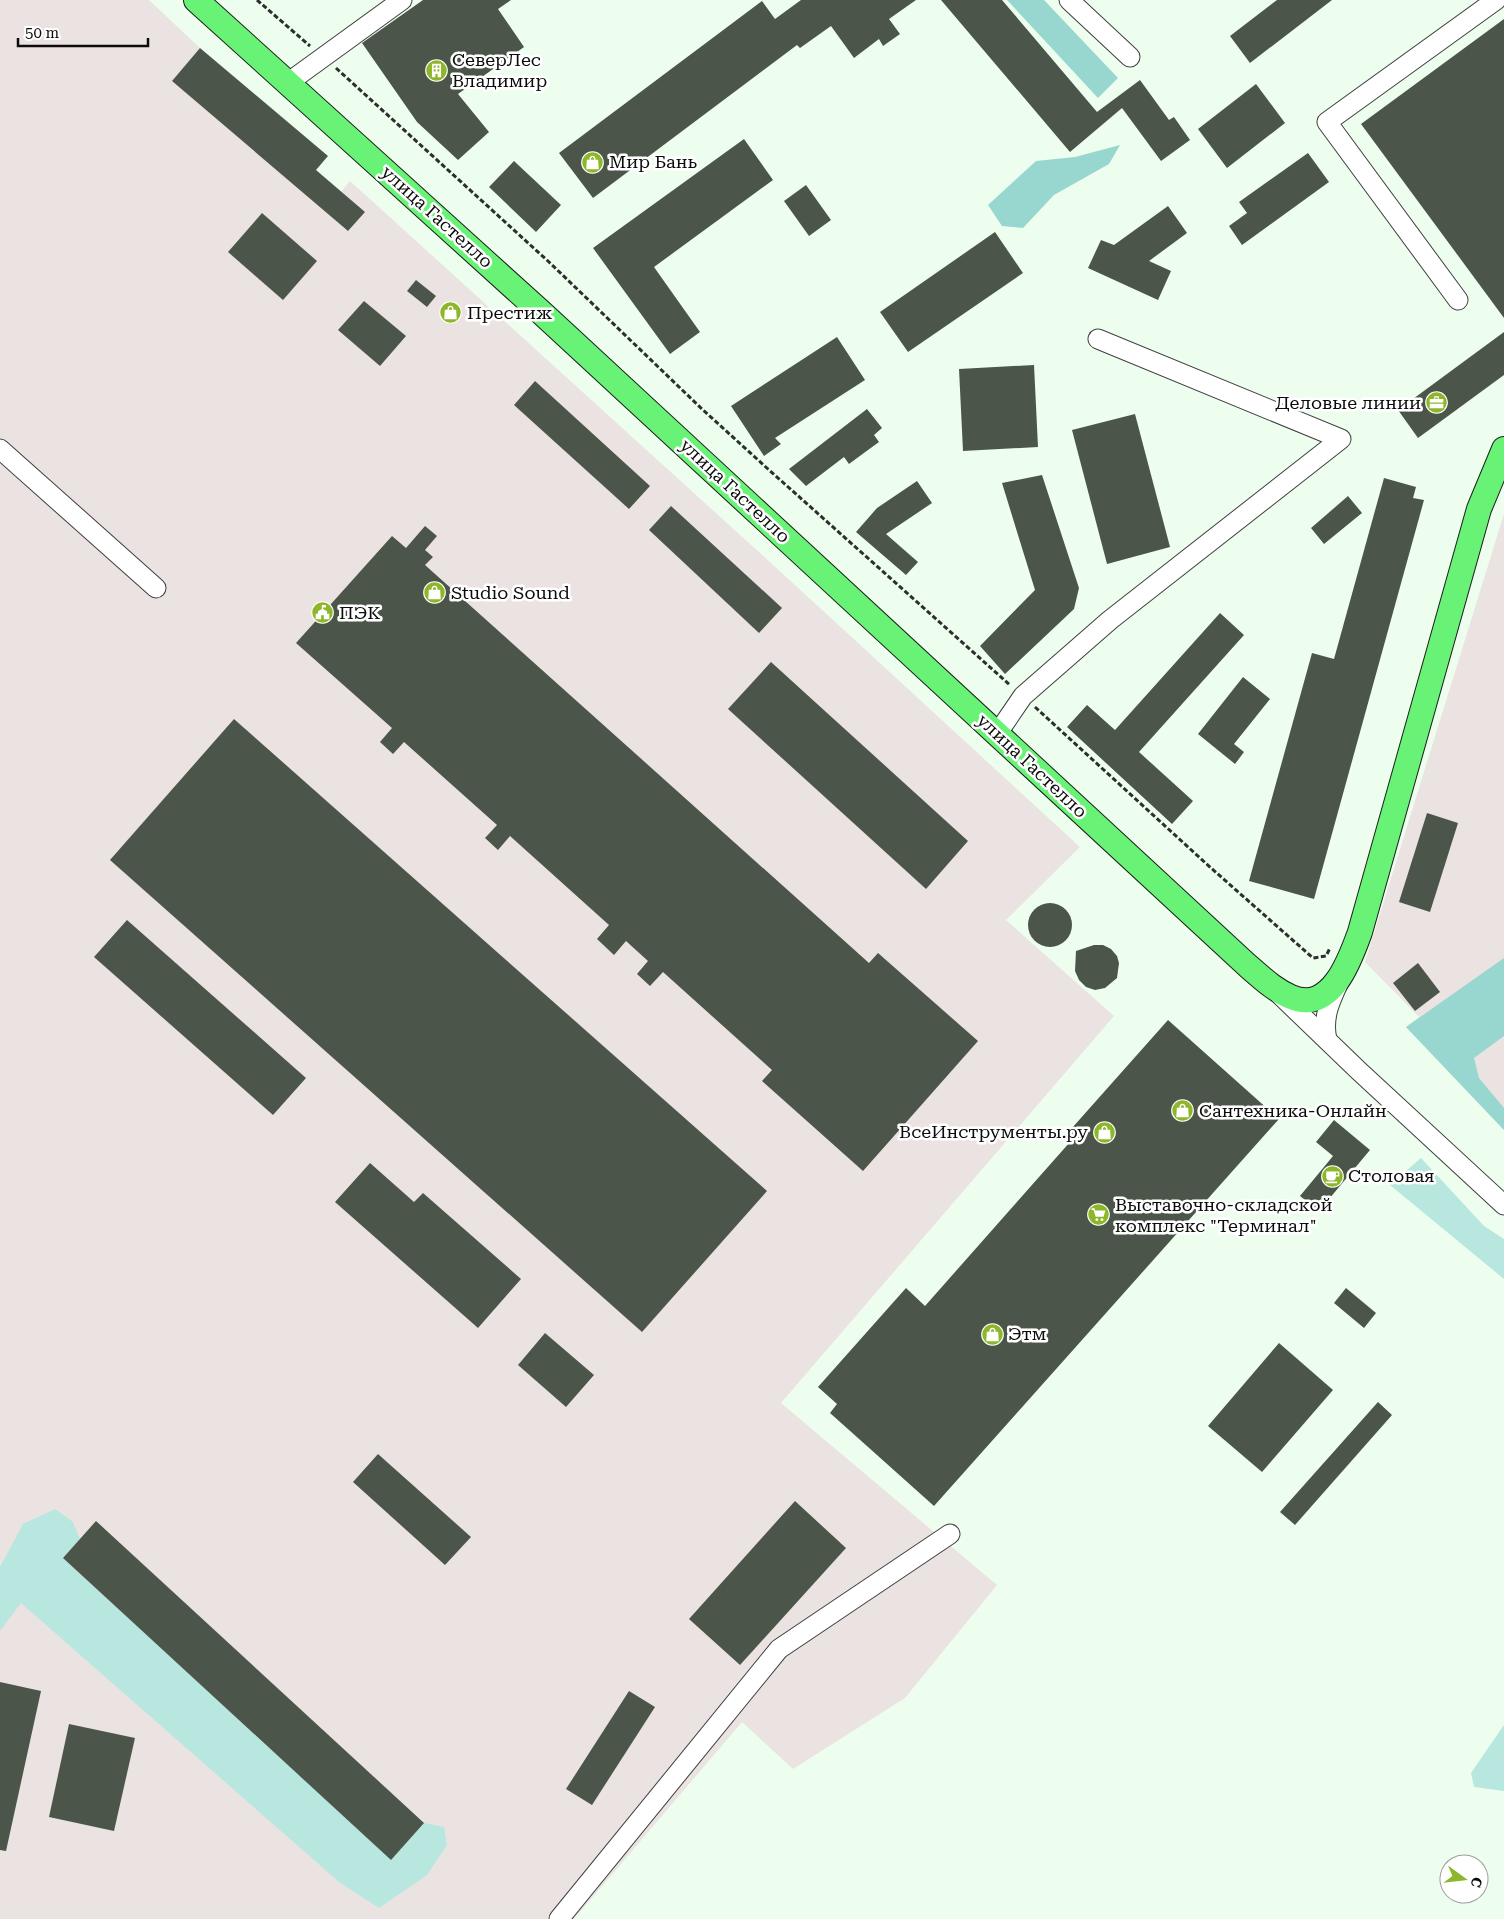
<svg xmlns="http://www.w3.org/2000/svg" width="1504" height="1919" font-family="'Roboto Serif',serif">
  <rect width="100%" height="100%" fill="#edfeef"/>
  <g fill="#ebe3e1">
    <path d="M0 0H149L200 48 172 81 348 231 364 212 341 192 350 181 771 563 1080 847 1006 920 1114 1016 781 1403 997 1585 905 1698 793 1769 742 1722 574 1919H0Z"/>
    <path d="M1504 514V1130L1406 1027 1419 1017 1365 962Z"/>
  </g>
  <g fill="#b8e7df">
    <path d="M1421 1158 1484 1226 1504 1239V1279L1390 1185Z"/>
    <path d="M55 1509 73 1522 80 1539 63 1558 391 1859 424 1823 444 1827 447 1845 427 1875 379 1908 339 1882 21 1603 0 1631V1567L23 1524Z"/>
    <path d="M1504 1725V1791L1474 1787 1471 1773Z"/>
  </g>
  <g fill="#98d7d0">
    <path d="M1007 0H1044L1118 78 1098 98Z"/>
    <path d="M1120 145 1109 164 1054 195 1023 228 1002 226 988 205 1036 161 1075 157Z"/>
    <path d="M1504 958V1036L1474 1058 1479 1078 1504 1108V1130L1406 1027Z"/>
  </g>
  <g fill="#4c5549">
    <path d="M423 0H511L498 9 524 47 458 94 489 132 458 160 417 122 362 43Z"/>
    <path d="M801 0H916L889 19 900 34 883 46 879 39 854 58 831 26 800 48 797 45 593 198 559 153 762 1 775 19Z"/>
    <path d="M941 0H1002L1097 112 1140 80 1169 120 1174 117 1190 140 1161 161 1122 108 1070 152Z"/>
    <path d="M1277 0H1332L1250 63 1230 36Z"/>
    <path d="M1504 19V318L1361 124Z"/>
    <path d="M200 48 328 156 316 170 365 212 348 231 172 81Z"/>
    <path d="M1256 84 1285 123 1227 168 1198 129Z"/>
    <path d="M744 139 773 180 654 267 700 332 670 354 593 248Z"/>
    <path d="M1308 153 1329 182 1242 245 1229 226 1247 213 1239 202Z"/>
    <path d="M514 161 561 205 536 232 489 187Z"/>
    <path d="M806 185 831 220 809 236 784 201Z"/>
    <path d="M1168 206 1187 233 1149 261 1171 271 1158 300 1088 268 1101 240 1114 245Z"/>
    <path d="M262 213 317 261 283 300 228 252Z"/>
    <path d="M995 232 1023 273 908 352 880 312Z"/>
    <path d="M416 280 436 296 427 307 407 291Z"/>
    <path d="M364 301 406 336 380 366 338 330Z"/>
    <path d="M1504 332V375L1418 438 1398 410Z"/>
    <path d="M837 337 865 380 775 438 781 444 764 456 731 406Z"/>
    <path d="M1034 365 1038 447 963 451 959 369Z"/>
    <path d="M535 381 650 486 629 509 514 405Z"/>
    <path d="M867 409 882 428 874 435 879 442 868 450 849 464 844 457 806 486 789 469Z"/>
    <path d="M1135 414 1170 547 1107 564 1072 430Z"/>
    <path d="M1042 475 1079 588 1074 609 1005 674 980 646 1035 590 1002 483Z"/>
    <path d="M1384 478 1416 487 1413 498 1424 500 1314 899 1249 881 1312 653 1334 659Z"/>
    <path d="M917 481 932 503 886 534 918 562 906 575 856 532 877 508Z"/>
    <path d="M1348 496 1362 513 1324 544 1311 528Z"/>
    <path d="M671 506 782 608 759 633 649 530Z"/>
    <path d="M425 526 437 536 425 550 433 557 425 565 869 963 878 953 978 1041 863 1171 762 1081 772 1070 663 972 650 986 637 974 648 961 626 941 614 955 597 939 609 925 510 836 498 850 485 838 497 825 404 742 393 754 380 742 392 728 296 643 392 536 406 548Z"/>
    <path d="M1220 613 1244 635 1139 752 1193 801 1172 824 1067 727 1087 705 1115 730Z"/>
    <path d="M771 662 968 841 926 889 728 709Z"/>
    <path d="M1243 677 1270 699 1234 744 1244 752 1235 764 1198 734Z"/>
    <path d="M234 719 767 1191 642 1332 110 860Z"/>
    <path d="M1427 813 1458 823 1430 912 1399 902Z"/>
    <circle cx="1050" cy="925" r="22"/>
    <path d="M127 920 306 1078 273 1115 94 957Z"/>
    <path d="M1094 945H1103L1111 949 1117 956 1119 963 1117 978 1105 988 1095 990 1086 987 1079 980 1075 971 1076 951Z"/>
    <path d="M1418 963 1440 992 1415 1011 1393 983Z"/>
    <path d="M1168 1020 1279 1119 934 1506 830 1413 837 1404 818 1387 906 1288 925 1306 1070 1142 1064 1137Z"/>
    <path d="M1334 1120 1370 1150 1319 1211 1300 1196 1333 1156 1316 1142Z"/>
    <path d="M370 1163 414 1202 423 1193 521 1279 478 1328 335 1202Z"/>
    <path d="M1346 1288 1376 1313 1364 1328 1334 1303Z"/>
    <path d="M545 1333 594 1375 566 1407 518 1365Z"/>
    <path d="M1279 1343 1333 1390 1262 1472 1208 1426Z"/>
    <path d="M1378 1402 1392 1415 1295 1525 1280 1512Z"/>
    <path d="M378 1454 471 1537 445 1565 353 1482Z"/>
    <path d="M795 1501 846 1548 740 1665 689 1619Z"/>
    <path d="M96 1521 424 1823 391 1860 63 1558Z"/>
    <path d="M0 1682 41 1691 6 1851 0 1850Z"/>
    <path d="M629 1691 655 1707 592 1805 566 1789Z"/>
    <path d="M69 1724 135 1738 114 1831 49 1817Z"/>
  </g>
  <g fill="none" stroke-linecap="round" stroke-linejoin="round">
    <defs>
      <g id="minor">
        <path d="M1069 0 1130 57"/>
        <path d="M289 82 402 0"/>
        <path d="M1458 300 1327 122 1496 0"/>
        <path d="M0 449 156 588"/>
        <path d="M997 734 1023 696 1110 620 1341 439 1098 339"/>
        <path d="M1277 992 1359 1071 1504 1205"/>
        <path d="M1327 1040C1322 1018 1330 1001 1339 982"/>
        <path d="M559 1919 779 1649 950 1534"/>
      </g>
      <path id="major" d="M196 0 543 314 1248 966C1261 977 1274 990 1291 997 1331 1014 1350 960 1360 932L1479 509 1504 449"/>
    </defs>
    <use href="#minor" stroke="#3f3f3f" stroke-width="21"/>
    <use href="#major" stroke="#1d1d1d" stroke-width="26"/>
    <g stroke="#2e2e2e" stroke-width="3" stroke-dasharray="5 2.5" stroke-linecap="butt">
      <path d="M257 0 310 46"/>
      <path d="M336 68 549 262 702 409 768 469 1010 685"/>
      <path d="M1035 707 1211 868 1313 958 1326 956 1330 948"/>
    </g>
    <use href="#minor" stroke="#fff" stroke-width="19"/>
    <use href="#major" stroke="#68f376" stroke-width="24"/>
  </g>
  <defs>
    <symbol id="building-disc" viewBox="-11 -11 22 22"><circle r="9.5" fill="#8db62b" stroke="#fff"/><path d="M-4-6H4V6H1V3H-1V6H-4ZM-2.5-4.3h1.7v1.8h-1.7ZM.8-4.3h1.7v1.8H.8ZM-2.5-1h1.7V.8h-1.7ZM.8-1h1.7V.8H.8Z" fill="#fff"/></symbol>
    <symbol id="shop-disc" viewBox="-11 -11 22 22"><circle r="9.5" fill="#8db62b" stroke="#fff"/><path d="M-5-2.5h2.3a2.7 3.5 0 0 1 5.4 0H5L5.5 6h-11ZM-1.5-2.5h3a1.5 2.3 0 0 0-3 0Z" fill="#fff"/></symbol>
    <symbol id="office-disc" viewBox="-11 -11 22 22"><circle r="9.5" fill="#8db62b" stroke="#fff"/><path d="M-6-3h4V-5.5h4V-3h4V5H-6ZM-1-4.5V-3h2v-1.5ZM-6 0V1H6V0Z" fill="#fff"/></symbol>
    <symbol id="civic-disc" viewBox="-11 -11 22 22"><circle r="9.5" fill="#8db62b" stroke="#fff"/><path d="M-.6-6.5H3V-4.5H.6V-3L4-1V1h2V6H-6V1h2V-1L-.6-3ZM-1.2 2.5V6h2.4V2.5Z" fill="#fff"/></symbol>
    <symbol id="cafe-disc" viewBox="-11 -11 22 22"><circle r="9.5" fill="#8db62b" stroke="#fff"/><path d="M-5.5-4.5H6V0H3Q3 3.5 0 3.5H-2.5Q-5.5 3.5-5.5 0ZM3-3.2v2h1.7v-2ZM-6 4.5H4V6H-6Z" fill="#fff"/></symbol>
    <symbol id="supermarket-disc" viewBox="-11 -11 22 22"><circle r="9.5" fill="#8db62b" stroke="#fff"/><path d="M-6-5.5h2.5l.6 2H6L4.5 2H-2.5L-4.4-4H-6ZM-1.5 3.2a1.3 1.3 0 1 0 .1 0ZM3 3.2a1.3 1.3 0 1 0 .1 0Z" fill="#fff"/></symbol>
  </defs>
  <g fill-rule="evenodd">
    <use href="#building-disc" x="424" y="58" width="25" height="25"/>
    <use href="#shop-disc" x="580" y="150" width="25" height="25"/>
    <use href="#shop-disc" x="438" y="300" width="25" height="25"/>
    <use href="#office-disc" x="1424" y="390" width="25" height="25"/>
    <use href="#shop-disc" x="422" y="580" width="25" height="25"/>
    <use href="#civic-disc" x="310" y="600" width="25" height="25"/>
    <use href="#shop-disc" x="1170" y="1098" width="25" height="25"/>
    <use href="#shop-disc" x="1092" y="1120" width="25" height="25"/>
    <use href="#cafe-disc" x="1320" y="1164" width="25" height="25"/>
    <use href="#supermarket-disc" x="1086" y="1202" width="25" height="25"/>
    <use href="#shop-disc" x="980" y="1322" width="25" height="25"/>
  </g>
  <g text-anchor="middle" stroke-width="5" stroke-linejoin="round" paint-order="stroke">
    <g font-size="18" fill="#0c0c0c" stroke="#fff" text-anchor="start">
      <text x="452" y="66">СеверЛес<tspan x="452" dy="21">Владимир</tspan></text>
      <text x="609" y="168">Мир Бань</text>
      <text x="467" y="319">Престиж</text>
      <text x="1421" y="409" text-anchor="end">Деловые линии</text>
      <text x="451" y="599">Studio Sound</text>
      <text x="339" y="619">ПЭК</text>
      <text x="1199" y="1117">Сантехника-Онлайн</text>
      <text x="1088" y="1138" text-anchor="end">ВсеИнструменты.ру</text>
      <text x="1348" y="1182">Столовая</text>
      <text x="1115" y="1211">Выставочно-складской<tspan x="1115" dy="21">комплекс "Терминал"</tspan></text>
      <text x="1008" y="1340">Этм</text>
    </g>
    <g font-size="18" fill="#0c0c0c" stroke="#fff">
      <text transform="translate(437 217) rotate(42)" y="6">улица Гастелло</text>
      <text transform="translate(735 491) rotate(43)" y="6">улица Гастелло</text>
      <text transform="translate(1032 766) rotate(43)" y="6">улица Гастелло</text>
    </g>
  </g>
  <g transform="translate(1464 1879) rotate(105)"><circle r="24" fill="#ffffff" stroke="#9e9e9e"/>
  <path d="M0-4L9 19L0 12L-9 19Z" fill="#8db62b"/>
  <text y="-8" font-size="14" font-weight="bold" text-anchor="middle" fill="#0c0c0c">С</text>
  </g>
  <path d="M18 38v8h130v-8" fill="none" stroke="#0c0c0c" stroke-width="2.5"/>
  <text x="25" y="38" font-size="15" fill="#0c0c0c" stroke="#ffffff" stroke-width="4" paint-order="stroke">50 m</text>
</svg>
